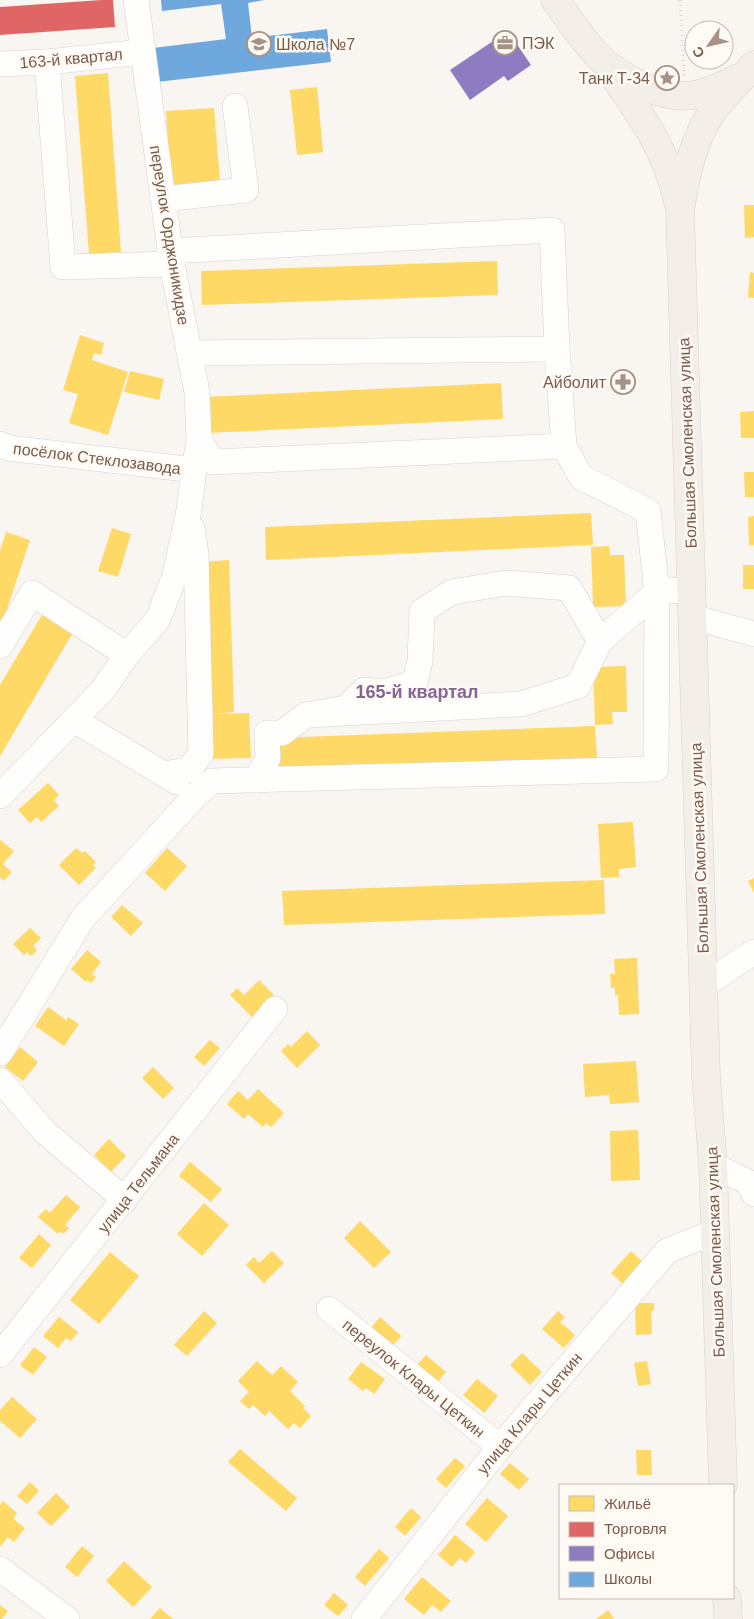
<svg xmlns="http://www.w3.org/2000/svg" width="754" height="1619" font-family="Helvetica,sans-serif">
  <rect width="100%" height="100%" fill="#f9f5f0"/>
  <g fill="#ffd966">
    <path d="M108 73 121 252 89 254 75 76Z"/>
    <path d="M317 87 323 152 297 155 290 90Z"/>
    <path d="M214 108 220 182 171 186 166 111Z"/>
    <path d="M744 205H754V237L745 238Z"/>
    <path d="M497 261 498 295 202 305 201 271Z"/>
    <path d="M750 272 754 273V298L748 297Z"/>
    <path d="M80 335 104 343 101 355 94 353 92 360 128 372 108 435 69 423 78 394 63 390Z"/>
    <path d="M130 371 164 379 159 400 124 392Z"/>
    <path d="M501 383 503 419 206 433 205 397Z"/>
    <path d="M754 411V438H741L740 412Z"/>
    <path d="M744 472H754V497H745Z"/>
    <path d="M591 513 593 545 266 560 265 527Z"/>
    <path d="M754 516V545H749L748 517Z"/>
    <path d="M112 528 131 534 118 577 98 571Z"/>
    <path d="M6 532 30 540 3 621 0 620V551Z"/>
    <path d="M609 546 610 555H624L626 606 593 607 591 547Z"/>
    <path d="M229 560 234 712 214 714 249 713 251 758 207 759 200 562Z"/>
    <rect x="743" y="565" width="11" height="24"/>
    <path d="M45 610 75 629 0 756V685Z"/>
    <path d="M626 666 627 712H612L613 724 595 725 593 667Z"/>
    <path d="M595 726 597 758 276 770 275 738Z"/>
    <path d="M48 783 59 795 54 800 59 806 41 822 37 817 30 823 18 810Z"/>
    <path d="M633 822 636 867 619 869V877L601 878 598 824Z"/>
    <path d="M0 840 14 851 3 864 12 872 4 881 0 877Z"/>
    <path d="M76 848 82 853 85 851 96 862 93 865 96 868 79 885 59 865Z"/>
    <path d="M167 848 187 866 165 891 145 873Z"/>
    <path d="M754 878V893L748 881Z"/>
    <path d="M604 880 605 914 284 925 282 891Z"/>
    <path d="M122 905 143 923 131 936 111 917Z"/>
    <path d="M30 928 41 938 33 946 37 950 31 956 27 952 24 955 13 944Z"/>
    <path d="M87 950 101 962 92 974 96 977 91 983 87 980 86 982 71 969Z"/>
    <path d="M637 958 639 1014 619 1015 618 995H615V988H611L610 974H615L614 959Z"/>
    <path d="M259 980 274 995 259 1010 256 1021 230 995 237 988 244 995Z"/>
    <path d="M48 1007 66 1020 68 1017 79 1024 64 1046 35 1026Z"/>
    <path d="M307 1031 320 1045 297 1068 281 1051 288 1044 291 1047Z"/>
    <path d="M210 1040 220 1048 204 1066 194 1057Z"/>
    <path d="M20 1047 38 1062 23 1081 5 1067Z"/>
    <path d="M636 1061 639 1102 610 1104 609 1095 585 1097 583 1064Z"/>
    <path d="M153 1067 174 1088 163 1099 142 1078Z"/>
    <path d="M258 1089 284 1113 271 1127 266 1123 263 1127 248 1114 244 1119 227 1104 238 1091 248 1100Z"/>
    <path d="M638 1130 640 1180 611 1181 610 1131Z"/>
    <path d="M109 1139 126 1156 111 1172 94 1155Z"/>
    <path d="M190 1162 222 1189 211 1202 179 1176Z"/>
    <path d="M66 1195 80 1207 65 1225 69 1228 63 1234 60 1231 58 1234 38 1217 46 1209 50 1213Z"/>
    <path d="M204 1203 229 1225 202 1256 177 1234Z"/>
    <path d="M360 1221 391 1252 374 1268 344 1238Z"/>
    <path d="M39 1234 51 1245 32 1268 19 1258Z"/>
    <path d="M272 1251 284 1263 264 1283 246 1265 254 1257 259 1263Z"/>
    <path d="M631 1251 644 1263 624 1285 611 1273Z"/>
    <path d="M110 1252 139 1276 99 1324 70 1300Z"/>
    <path d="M635 1303H654V1311H651L652 1334 636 1335Z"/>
    <path d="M204 1311 217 1323 187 1356 174 1345Z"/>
    <path d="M558 1311 565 1317 560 1322 575 1335 564 1348 542 1329Z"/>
    <path d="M59 1317 78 1332 71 1341 66 1338 58 1348 43 1336Z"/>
    <path d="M380 1317 401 1336 390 1349 369 1330Z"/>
    <path d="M34 1347 47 1357 33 1375 20 1365Z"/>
    <path d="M522 1353 542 1372 530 1385 510 1365Z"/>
    <path d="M426 1355 446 1372 436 1384 416 1366Z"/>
    <path d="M257 1361 272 1375 281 1366 298 1382 290 1391 305 1406 303 1408 311 1416 300 1428 294 1423 288 1429 269 1411 265 1416 253 1405 249 1409 240 1401 249 1392 238 1381Z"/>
    <path d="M647 1361 651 1384 638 1386 634 1363Z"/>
    <path d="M361 1362 385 1379 374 1394 366 1388 363 1391 348 1379Z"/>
    <path d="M477 1379 498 1396 484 1413 463 1395Z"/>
    <path d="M12 1397 37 1419 20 1438 0 1421V1410Z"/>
    <path d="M240 1449 297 1498 286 1511 228 1462Z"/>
    <path d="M636 1450H651L652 1475H637Z"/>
    <path d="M455 1458 465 1466 446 1488 436 1479Z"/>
    <path d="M510 1463 529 1479 519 1490 500 1474Z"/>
    <path d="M30 1482 39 1491 27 1504 17 1496Z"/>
    <path d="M56 1493 70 1507 51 1526 37 1513Z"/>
    <path d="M487 1498 508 1516 486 1542 465 1524Z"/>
    <path d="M3 1501 17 1513 13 1519 25 1528 14 1542 8 1537 0 1547V1505Z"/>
    <path d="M411 1508 421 1517 405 1536 395 1527Z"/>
    <path d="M455 1535 475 1552 466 1563 460 1558 452 1567 438 1555Z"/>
    <path d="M82 1546 94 1556 77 1577 65 1567Z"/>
    <path d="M379 1549 389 1558 365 1586 355 1577Z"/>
    <path d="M124 1561 152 1587 133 1607 106 1581Z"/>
    <path d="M422 1577 451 1601 441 1612 432 1605 424 1615 404 1599Z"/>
    <path d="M334 1593 348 1605 338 1616 324 1605Z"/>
    <path d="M0 1605 8 1611 2 1619H0Z"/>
    <path d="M160 1608 173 1619H150Z"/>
    <path d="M608 1610 614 1619H596Z"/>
  </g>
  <path fill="#e06666" d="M102 0H113L115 27 0 35V7Z"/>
  <path fill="#8e7cc3" d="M508 31 531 65 508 81 504 76 470 100 450 70Z"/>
  <path fill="#6fa8dc" d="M161 0H264L248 3 252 38 327 29 331 62 157 82 153 48 226 39 221 4 162 11Z"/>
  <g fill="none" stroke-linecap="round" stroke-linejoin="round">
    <defs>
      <g id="minor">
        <path d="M47 62 63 267 172 264"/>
        <path d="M0 64 47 62 143 52"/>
        <path d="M163 199 246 190 235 106"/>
        <path d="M170 251 552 230 557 349 564 446 581 477 648 511 657 592 600 641 578 686 521 704 306 715"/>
        <path d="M189 353 557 349"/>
        <path d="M199 440 213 462 564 446"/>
        <path d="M0 444 9 448 194 470"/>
        <path d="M692 617 754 634"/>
        <path d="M0 646 32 593 127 655"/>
        <path d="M74 720 177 782"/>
        <path d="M163 774 188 770 201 754 196 554 192 528"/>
        <path d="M256 780 268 758 267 733H282L306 715 346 708 364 690 384 692 415 683 420 661 422 611 452 592 506 583 569 588 600 641"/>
        <path d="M0 796 102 691 127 655 158 619 175 575 189 510 194 470 199 440 197 392 172 264 136 0"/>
        <path d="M703 986 754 952"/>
        <path d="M0 1053 83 918 197 794 212 781 656 769 657 592 691 589"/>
        <path d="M0 1080 45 1132 125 1200"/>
        <path d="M713 1165 748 1182 754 1194"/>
        <path d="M329 1309 500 1447"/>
        <path d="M0 1355 275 1009"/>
        <path d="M0 1569 67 1619"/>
        <path d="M364 1619 500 1447 667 1251 714 1232"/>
      </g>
      <g id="major">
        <path d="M555 0C569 19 583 41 600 58 621 77 654 95 683 96 702 96 722 86 738 78"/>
        <path d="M610 71C640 113 667 151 678 202"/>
        <path d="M723 1485 713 1165 706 1076 680 210C686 174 693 138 715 108 727 93 741 79 754 65"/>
        <path d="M727 1598 728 1619"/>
      </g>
    </defs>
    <use href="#minor" stroke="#d7d1cb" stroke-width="26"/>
    <use href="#major" stroke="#dad1cc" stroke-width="29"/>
    <path stroke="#dcd5d0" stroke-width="3" stroke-dasharray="1 4" stroke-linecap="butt" d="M680 0 684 76"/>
    <use href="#minor" stroke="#fefefd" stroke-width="25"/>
    <use href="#major" stroke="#f3eee8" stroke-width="28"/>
  </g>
  <defs>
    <symbol id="office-ring" viewBox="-11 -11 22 22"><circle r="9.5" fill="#fffaf3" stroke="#a69286" stroke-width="1.5"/><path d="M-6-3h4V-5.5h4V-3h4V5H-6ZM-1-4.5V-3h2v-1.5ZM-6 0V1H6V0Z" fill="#a69286"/></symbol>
    <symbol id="school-ring" viewBox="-11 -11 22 22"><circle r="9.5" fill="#fffaf3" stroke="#a69286" stroke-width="1.5"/><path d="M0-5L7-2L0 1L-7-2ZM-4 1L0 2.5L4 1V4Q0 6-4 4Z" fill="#a69286"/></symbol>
    <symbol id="sight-ring" viewBox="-11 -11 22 22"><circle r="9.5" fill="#fffaf3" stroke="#a69286" stroke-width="1.5"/><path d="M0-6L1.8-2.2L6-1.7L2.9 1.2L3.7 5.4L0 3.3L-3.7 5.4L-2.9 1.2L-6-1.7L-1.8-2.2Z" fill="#a69286"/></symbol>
    <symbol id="pharmacy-ring" viewBox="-11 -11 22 22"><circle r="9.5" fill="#fffaf3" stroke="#a69286" stroke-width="1.5"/><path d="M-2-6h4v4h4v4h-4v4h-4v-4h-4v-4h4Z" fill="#a69286"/></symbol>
  </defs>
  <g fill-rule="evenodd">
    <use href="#office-ring" x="491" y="29" width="28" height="28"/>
    <use href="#school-ring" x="245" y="30" width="28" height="28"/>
    <use href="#sight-ring" x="653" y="64" width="28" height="28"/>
    <use href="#pharmacy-ring" x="609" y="368" width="28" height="28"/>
  </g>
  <g text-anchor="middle" stroke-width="5" stroke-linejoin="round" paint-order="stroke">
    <g font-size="16" fill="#7a5c4d" stroke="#fffaf3" text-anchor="start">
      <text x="522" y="49">ПЭК</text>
      <text x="276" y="50">Школа №7</text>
      <text x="650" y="84" text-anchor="end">Танк Т-34</text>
      <text x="606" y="388" text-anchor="end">Айболит</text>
    </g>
    <g font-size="16" fill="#7a5c4d" stroke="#fffaf3">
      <text transform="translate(71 58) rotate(-5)" y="6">163-й квартал</text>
      <text transform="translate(170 235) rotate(81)" y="6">переулок Орджоникидзе</text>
      <text transform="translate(687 443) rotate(-92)" y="6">Большая Смоленская улица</text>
      <text transform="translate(97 458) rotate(7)" y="6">посёлок Стеклозавода</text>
      <text transform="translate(699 848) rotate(-92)" y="6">Большая Смоленская улица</text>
      <text transform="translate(138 1183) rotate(-52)" y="6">улица Тельмана</text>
      <text transform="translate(715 1252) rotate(-92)" y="6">Большая Смоленская улица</text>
      <text transform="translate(414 1378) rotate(39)" y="6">переулок Клары Цеткин</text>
      <text transform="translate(529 1413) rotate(-50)" y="6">улица Клары Цеткин</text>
    </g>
    <g font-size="18" font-weight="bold" fill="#846695" stroke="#fffaf3">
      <text x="417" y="698">165-й квартал</text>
    </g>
  </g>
  <rect x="559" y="1484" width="175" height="115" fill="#fffaf3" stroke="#cabbb1"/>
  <rect x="569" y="1496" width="25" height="15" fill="#ffd966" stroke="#cabbb1"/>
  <text x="604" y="1509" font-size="15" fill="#7a5c4d">Жильё</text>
  <rect x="569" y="1522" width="25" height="15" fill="#e06666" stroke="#cabbb1"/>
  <text x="604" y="1534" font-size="15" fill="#7a5c4d">Торговля</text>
  <rect x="569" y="1546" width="25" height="15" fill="#8e7cc3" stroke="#cabbb1"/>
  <text x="604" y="1559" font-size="15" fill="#7a5c4d">Офисы</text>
  <rect x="569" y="1572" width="25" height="15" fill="#6fa8dc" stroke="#cabbb1"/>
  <text x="604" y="1584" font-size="15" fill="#7a5c4d">Школы</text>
  <g transform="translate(709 45) rotate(236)"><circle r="24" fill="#fffaf3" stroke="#cabbb1"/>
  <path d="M0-4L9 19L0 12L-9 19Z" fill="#a69286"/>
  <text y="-8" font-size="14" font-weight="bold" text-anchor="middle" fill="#7a5c4d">С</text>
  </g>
</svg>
